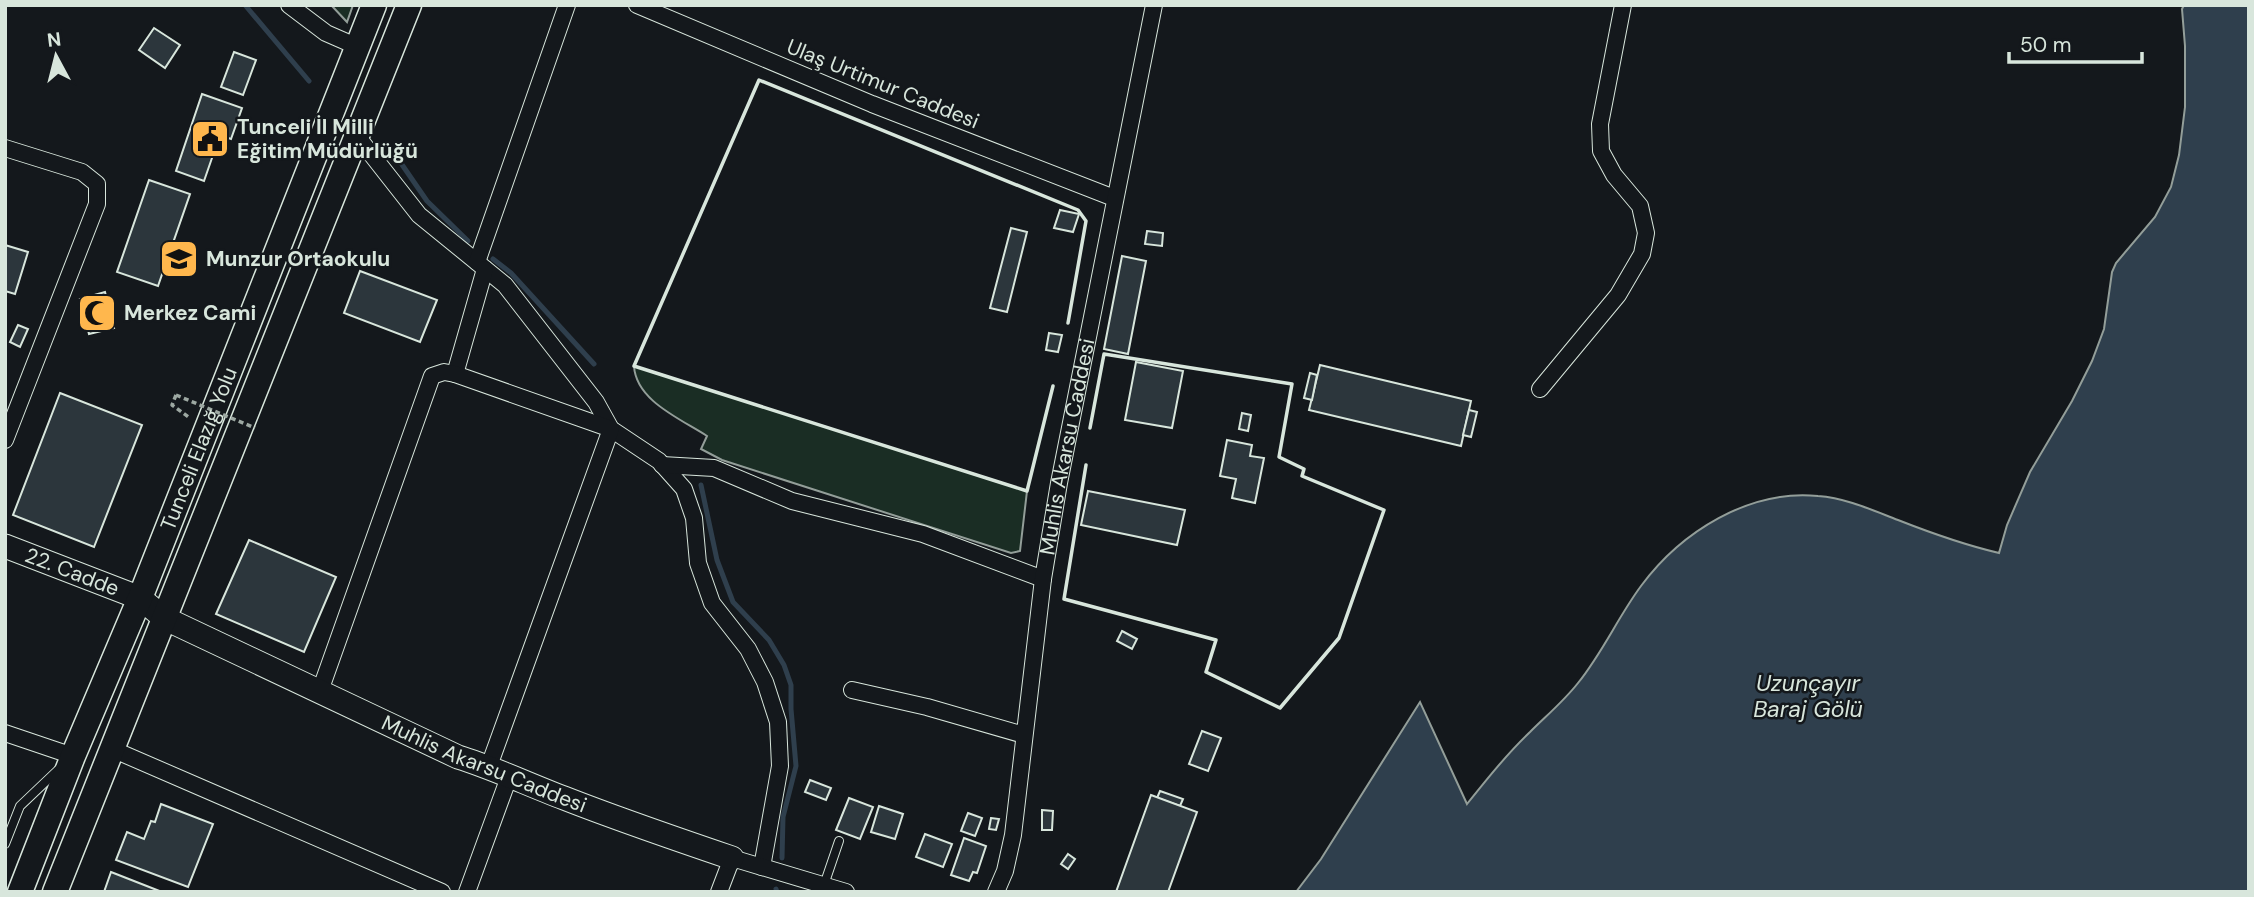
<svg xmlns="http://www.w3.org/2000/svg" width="2254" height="897" font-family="'DM Sans',sans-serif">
  <rect width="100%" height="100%" fill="#14181c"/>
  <g fill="#1a2d24" stroke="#939e99" stroke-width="2">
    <path d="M331 5H353L347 22Z"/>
    <path d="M634 366 1027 491 1020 551 1011 553 722 460 701 449 707 436C681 419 636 401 634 366Z"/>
  </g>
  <path fill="#2f3f4d" stroke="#939e99" stroke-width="2" d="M2184 5H2249V892H1296L1321 859 1420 702 1467 804C1487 779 1507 754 1530 732 1546 716 1564 701 1578 683 1603 652 1618 617 1641 586 1681 532 1749 489 1818 496 1846 498 1872 510 1898 520 1931 533 1965 545 1999 553L2007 525 2030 472 2072 401 2092 361 2104 329 2112 272 2116 263 2155 217 2171 187 2179 155 2185 107V46L2182 9Z"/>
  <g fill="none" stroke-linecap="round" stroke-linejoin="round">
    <g stroke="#2f3f4d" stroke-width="5">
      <path d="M245 5 309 81"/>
      <path d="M394 153 427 201 468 241"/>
      <path d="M493 259 511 273 594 364"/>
      <path d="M701 485 717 560 733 602 769 640 784 665 791 685V709L796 766 783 817 782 858"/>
      <path d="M776 889 777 892"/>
    </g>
  </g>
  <g fill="#2c363c" stroke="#d8e6dc" stroke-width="2">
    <path d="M154 28 180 45 165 68 139 50Z"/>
    <path d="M234 52 256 60 243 95 221 87Z"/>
    <path d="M202 94 242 108 231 139 220 135 204 181 176 171Z"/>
    <path d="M149 180 190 194 158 286 117 272Z"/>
    <path d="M1060 210 1079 214 1073 232 1054 228Z"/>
    <path d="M1011 228 1027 232 1007 312 990 308Z"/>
    <path d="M1147 231 1163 233 1162 246 1145 244Z"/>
    <path d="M5 245 28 252 15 294 5 291Z"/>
    <path d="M1122 256 1146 261 1128 354 1104 349Z"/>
    <path d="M360 271 437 300 420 342 344 313Z"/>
    <path d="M105 292 114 328 89 334 80 299Z"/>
    <path d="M18 325 28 329 20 347 10 342Z"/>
    <path d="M1049 333 1062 335 1058 352 1046 350Z"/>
    <path d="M1136 362 1183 371 1172 428 1125 420Z"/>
    <path d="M1320 365 1471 401 1461 446 1309 410Z"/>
    <path d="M1310 373 1317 375 1312 400 1304 398Z"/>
    <path d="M60 393 142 425 94 547 13 515Z"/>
    <path d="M1469 410 1477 412 1471 437 1463 435Z"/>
    <path d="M1242 413 1251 415 1248 431 1239 429Z"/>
    <path d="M1227 440 1252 445 1250 456 1264 458 1255 503 1232 498 1236 479 1220 476Z"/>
    <path d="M1088 491 1185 510 1177 545 1081 525Z"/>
    <path d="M249 540 336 577 304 652 216 614Z"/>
    <path d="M1122 631 1137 639 1132 649 1117 641Z"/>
    <path d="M1202 731 1221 738 1208 771 1189 764Z"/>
    <path d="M810 780 831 788 826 800 805 792Z"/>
    <path d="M1160 791 1183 799 1180 806 1157 798Z"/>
    <path d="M1151 795 1197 812 1168 892H1116Z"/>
    <path d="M849 798 873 807 860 839 836 830Z"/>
    <path d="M161 804 213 824 188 887 116 860 127 832 144 839 151 821 155 822Z"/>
    <path d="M879 806 903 814 895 839 871 832Z"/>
    <path d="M1042 810 1053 811 1052 830H1042Z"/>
    <path d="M968 813 982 818 975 836 961 831Z"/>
    <path d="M991 818 999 819 996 830 989 829Z"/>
    <path d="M925 834 952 844 943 867 916 857Z"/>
    <path d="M964 838 986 846 977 873 973 872 969 881 951 875Z"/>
    <path d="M1068 854 1075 859 1068 869 1061 864Z"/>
    <path d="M111 872 162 892H104Z"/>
  </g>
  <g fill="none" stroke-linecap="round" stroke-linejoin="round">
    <defs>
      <g id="lane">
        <path d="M5 844 20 806 60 768"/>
        <path d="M824 885 839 841"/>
      </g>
      <g id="street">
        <path d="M289 5 326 33 358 47"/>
        <path d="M637 5 872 104 1114 198"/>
        <path d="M357 136 419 215 505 285 596 402 611 429 659 461 684 489 694 518 698 563 712 603 748 649 765 682 778 722 780 766 762 867"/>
        <path d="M5 148 82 172 97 184V204L5 440"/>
        <path d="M477 262 567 5"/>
        <path d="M455 374 485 269"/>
        <path d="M1540 389 1618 295 1642 254 1646 233 1640 206 1614 175 1601 151 1600 124 1623 5"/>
        <path d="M662 465 714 468 792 501 923 534 1043 579"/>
        <path d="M852 690 927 707 1024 735"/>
        <path d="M320 691 432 376 444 372 455 374 611 429 489 766"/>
        <path d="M5 733 73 756"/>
        <path d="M112 749 442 892"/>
        <path d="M467 892 509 777"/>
        <path d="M719 892 732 858 846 892"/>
        <path id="s1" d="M996 892 1005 871 1013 835 1043 579 1059 483 1154 5"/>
      </g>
      <g id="secondary">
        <path id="s2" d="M5 546 140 598 164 618 458 757C494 768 529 785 564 798 620 820 676 839 732 858"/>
      </g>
      <g id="primary">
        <path id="s3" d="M20 892 73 756 140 598 374 5"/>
        <path d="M55 892 409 5"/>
      </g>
    </defs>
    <use href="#lane" stroke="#d8e6dc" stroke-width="10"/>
    <use href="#street" stroke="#d8e6dc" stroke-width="18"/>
    <use href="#secondary" stroke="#d8e6dc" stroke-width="25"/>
    <use href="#primary" stroke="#d8e6dc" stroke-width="27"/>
    <path stroke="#9da8a2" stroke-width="3.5" stroke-dasharray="5 3.5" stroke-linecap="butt" d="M176 395 172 405 190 418"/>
    <use href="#lane" stroke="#14181c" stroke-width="8"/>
    <use href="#street" stroke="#14181c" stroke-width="16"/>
    <use href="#secondary" stroke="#14181c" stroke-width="23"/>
    <use href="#primary" stroke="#14181c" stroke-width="24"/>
    <path stroke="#9da8a2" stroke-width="3.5" stroke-dasharray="5 3.5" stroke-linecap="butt" d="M176 395 255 428"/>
    <g stroke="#d8e6dc" stroke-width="3.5">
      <path d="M1053 386 1027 491 634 366 759 80 1078 210 1086 221 1068 323"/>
      <path d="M1086 465 1064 599 1216 640 1206 672 1280 708 1339 638 1384 510 1302 476 1304 469 1279 457 1292 384 1104 354 1090 428"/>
    </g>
  </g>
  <defs>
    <symbol id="civic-square" viewBox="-11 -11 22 22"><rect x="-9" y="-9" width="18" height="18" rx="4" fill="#ffb74d" stroke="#14181c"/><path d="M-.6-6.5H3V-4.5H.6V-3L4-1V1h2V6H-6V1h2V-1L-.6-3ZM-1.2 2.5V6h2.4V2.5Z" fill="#111"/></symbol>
    <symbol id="school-square" viewBox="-11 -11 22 22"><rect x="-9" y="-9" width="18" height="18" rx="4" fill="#ffb74d" stroke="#14181c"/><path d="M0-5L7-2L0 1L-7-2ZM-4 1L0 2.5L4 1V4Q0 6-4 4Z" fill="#111"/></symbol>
    <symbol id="mosque-square" viewBox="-11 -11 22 22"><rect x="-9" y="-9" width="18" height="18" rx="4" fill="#ffb74d" stroke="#14181c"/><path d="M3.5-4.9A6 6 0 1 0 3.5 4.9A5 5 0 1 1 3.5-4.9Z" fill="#111"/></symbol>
  </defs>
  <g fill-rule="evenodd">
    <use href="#civic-square" x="188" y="117" width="44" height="44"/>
    <use href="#school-square" x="157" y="237" width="44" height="44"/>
    <use href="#mosque-square" x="75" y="291" width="44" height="44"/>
  </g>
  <g text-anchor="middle" stroke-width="5" stroke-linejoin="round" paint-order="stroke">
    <g font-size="21" fill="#d8e6dc" stroke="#14181c">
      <text transform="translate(883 84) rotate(22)" y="7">Ulaş Urtimur Caddesi</text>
      <text dy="7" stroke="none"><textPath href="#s1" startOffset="452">Muhlis Akarsu Caddesi</textPath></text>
      <text dy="7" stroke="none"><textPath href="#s3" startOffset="478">Tunceli Elazığ Yolu</textPath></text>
      <text dy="7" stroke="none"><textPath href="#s2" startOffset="72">22. Cadde</textPath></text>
      <text dy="7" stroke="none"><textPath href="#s2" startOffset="528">Muhlis Akarsu Caddesi</textPath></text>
    </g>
    <g font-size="21" font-weight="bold" fill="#d8e6dc" stroke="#14181c" text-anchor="start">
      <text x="237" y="134">Tunceli İl Milli<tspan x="237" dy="24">Eğitim Müdürlüğü</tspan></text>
      <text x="206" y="266">Munzur Ortaokulu</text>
      <text x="124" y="320">Merkez Cami</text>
    </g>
    <g font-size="23" font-style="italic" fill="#d8e6dc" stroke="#14181c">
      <text x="1808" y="691">Uzunçayır<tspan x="1808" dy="26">Baraj Gölü</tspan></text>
    </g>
  </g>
  <rect width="2254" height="897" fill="none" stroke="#d8e6dc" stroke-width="14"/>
  <g transform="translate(56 56) rotate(353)" stroke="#14181c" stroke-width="5" paint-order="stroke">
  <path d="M0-5L12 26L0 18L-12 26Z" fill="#d8e6dc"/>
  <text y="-10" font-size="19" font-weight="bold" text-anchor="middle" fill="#d8e6dc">N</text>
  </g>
  <path d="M2009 52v10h133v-10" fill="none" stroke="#d8e6dc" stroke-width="3.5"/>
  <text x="2020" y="52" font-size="21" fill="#d8e6dc" stroke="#14181c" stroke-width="5" paint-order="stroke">50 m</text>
</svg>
